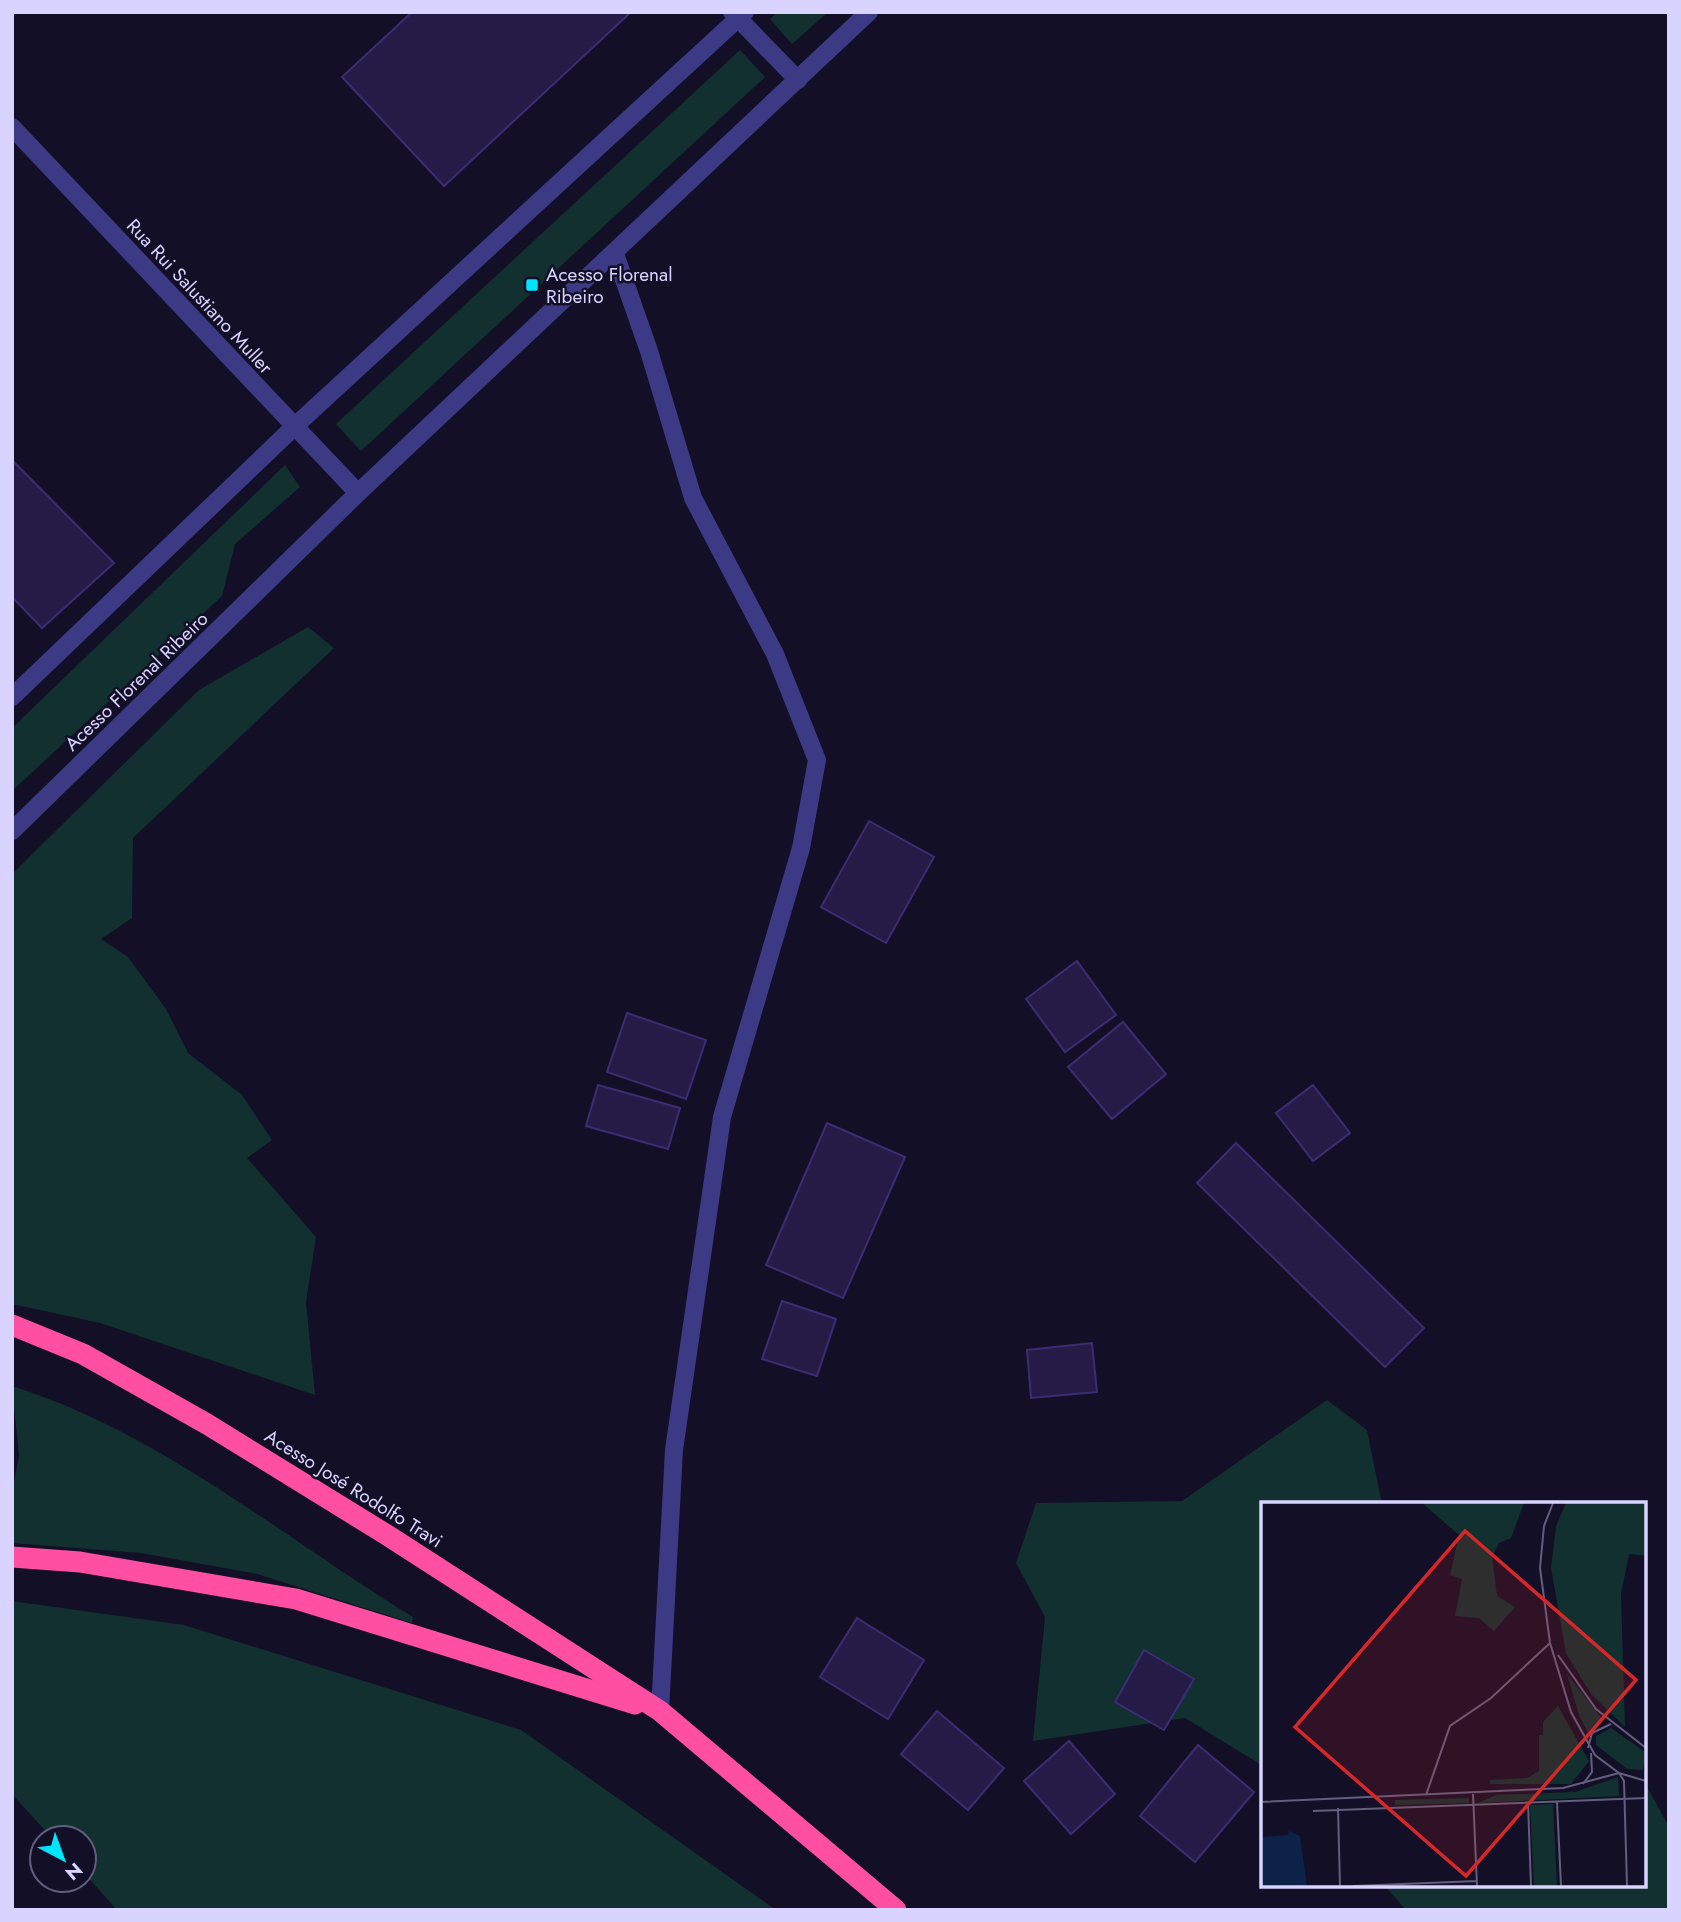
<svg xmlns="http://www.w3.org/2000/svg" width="1681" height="1922" font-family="Jost,sans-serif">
  <rect width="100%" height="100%" fill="#130f26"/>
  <g fill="#12302f">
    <path d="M777 12H828L792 44 770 19Z"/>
    <path d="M740 50 765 77 361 451 336 424Z"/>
    <path d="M285 465 300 487 235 544 222 596 12 791V728Z"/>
    <path d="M308 627 334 648 133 838 132 918 101 939 128 957 166 1009 188 1053 242 1095 272 1140 247 1158 316 1237 306 1302 315 1395 100 1323 12 1304V874L199 690Z"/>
    <path d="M12 1386C161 1433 282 1537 413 1617L412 1623 257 1574 141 1553 12 1543V1492L19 1456Z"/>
    <path d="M1327 1400 1367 1430 1382 1504H1263V1766L1185 1718 1033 1741 1045 1617 1016 1563 1036 1503 1182 1501Z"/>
    <path d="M12 1601 184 1625 521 1730 776 1910H117L84 1873V1838H52L12 1794Z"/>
    <path d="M1644 1781 1669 1827V1910H1406L1384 1885H1644Z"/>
  </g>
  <g fill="#241b47" stroke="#3b2d73" stroke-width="2">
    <path d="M412 12H631L444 186 342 77Z"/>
    <path d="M12 460 114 563 42 628 12 597Z"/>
    <path d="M869 821 934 857 886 943 821 907Z"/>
    <path d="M1077 961 1116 1015 1065 1052 1026 999Z"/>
    <path d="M627 1013 706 1040 686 1099 607 1072Z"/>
    <path d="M1123 1022 1166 1074 1112 1119 1068 1067Z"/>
    <path d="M598 1085 680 1108 668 1149 586 1126Z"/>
    <path d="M1313 1085 1350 1133 1313 1161 1276 1113Z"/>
    <path d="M827 1123 905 1157 843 1298 766 1265Z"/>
    <path d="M1236 1143 1424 1328 1385 1367 1197 1183Z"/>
    <path d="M782 1301 836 1319 817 1376 762 1359Z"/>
    <path d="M1092 1343 1097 1392 1031 1398 1027 1350Z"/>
    <path d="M857 1618 924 1660 888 1719 820 1677Z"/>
    <path d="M1144 1650 1194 1679 1164 1730 1115 1702Z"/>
    <path d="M937 1711 1004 1768 968 1810 901 1754Z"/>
    <path d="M1069 1741 1115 1794 1071 1834 1024 1781Z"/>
    <path d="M1198 1745 1254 1792 1195 1862 1140 1816Z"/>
  </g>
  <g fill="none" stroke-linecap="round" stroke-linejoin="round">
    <g stroke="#3d3a85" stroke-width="18">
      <path d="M732 12 798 80"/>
      <path d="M12 127 358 493"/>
      <path d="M615 254 649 351 693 498 775 654 817 760 801 848 722 1117 674 1450 660 1711"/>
      <path d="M12 697 295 426 745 12"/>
      <path d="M12 831 358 493 869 12"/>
    </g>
    <g stroke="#ff4fa3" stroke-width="21">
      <path d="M12 1325 83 1354 207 1424 387 1535 660 1711 896 1910"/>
      <path d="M12 1557 80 1562 296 1599 635 1704"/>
    </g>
  </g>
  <rect fill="#00e5ff" stroke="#130f26" stroke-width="2.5" x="525" y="278" width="14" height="14" rx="3.5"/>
  <g text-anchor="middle" stroke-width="5" stroke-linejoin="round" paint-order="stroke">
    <g font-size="19" fill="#d9d4ff" stroke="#130f26" text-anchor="start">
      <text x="546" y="281">Acesso Florenal<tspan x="546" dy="22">Ribeiro</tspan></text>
    </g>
    <g font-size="19" fill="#d9d4ff" stroke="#130f26">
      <text transform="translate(200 296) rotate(47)" y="7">Rua Rui Salustiano Muller</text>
      <text transform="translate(136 681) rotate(-44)" y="7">Acesso Florenal Ribeiro</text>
      <text transform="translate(354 1488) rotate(32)" y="7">Acesso José Rodolfo Travi</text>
    </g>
  </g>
  <g transform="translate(1261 1502)">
    <rect width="385" height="385" fill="#130f26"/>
    <path d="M161 1H263L250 36 238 41 231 55 236 94 254 105 233 129 218 116 194 114 201 77 189 73 198 33ZM305 1H385V54L368 52 360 92 364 225 330 192 305 151 290 66 295 24ZM306 172 342 218 327 231 318 213ZM297 204 328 259 310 282H229V278L266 276 278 269V233H282V220ZM350 226 384 250 382 268 366 267 335 243V234ZM357 275 358 294 217 301 235 293 314 290ZM208 296V301L134 303V298ZM292 302 296 384H273L269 303Z" fill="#12302f"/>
    <path d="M28 329 39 334 46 384H0V335L27 333Z" fill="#0c2248"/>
    <path fill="none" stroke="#625e7d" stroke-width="2" d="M292 1 283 24 279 66 289 141 310 210 334 253 358 271 385 279M297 153 335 207 385 246M327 246 331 231 350 222M322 282 331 270 330 251M212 292 216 384M165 293 189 224 230 196 289 141M0 300 302 286 358 271 363 279 366 384M296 300 300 384M267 301 270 384M77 306 79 384M52 309 385 296M92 384 216 379"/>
    <path fill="#d62828" fill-opacity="0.15" stroke="#d62828" stroke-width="3.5" d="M204 29 375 178 205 374 34 225Z"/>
    <rect width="385" height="385" fill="none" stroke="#d9d4ff" stroke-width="3.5"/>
  </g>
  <rect width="1681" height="1922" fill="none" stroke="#d9d4ff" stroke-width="28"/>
  <g transform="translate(63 1859) rotate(139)"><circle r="33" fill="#130f26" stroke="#625e7d" stroke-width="2"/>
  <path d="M0-5L12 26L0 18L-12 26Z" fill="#00e5ff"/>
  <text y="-10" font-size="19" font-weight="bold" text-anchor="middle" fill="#d9d4ff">N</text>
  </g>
</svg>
